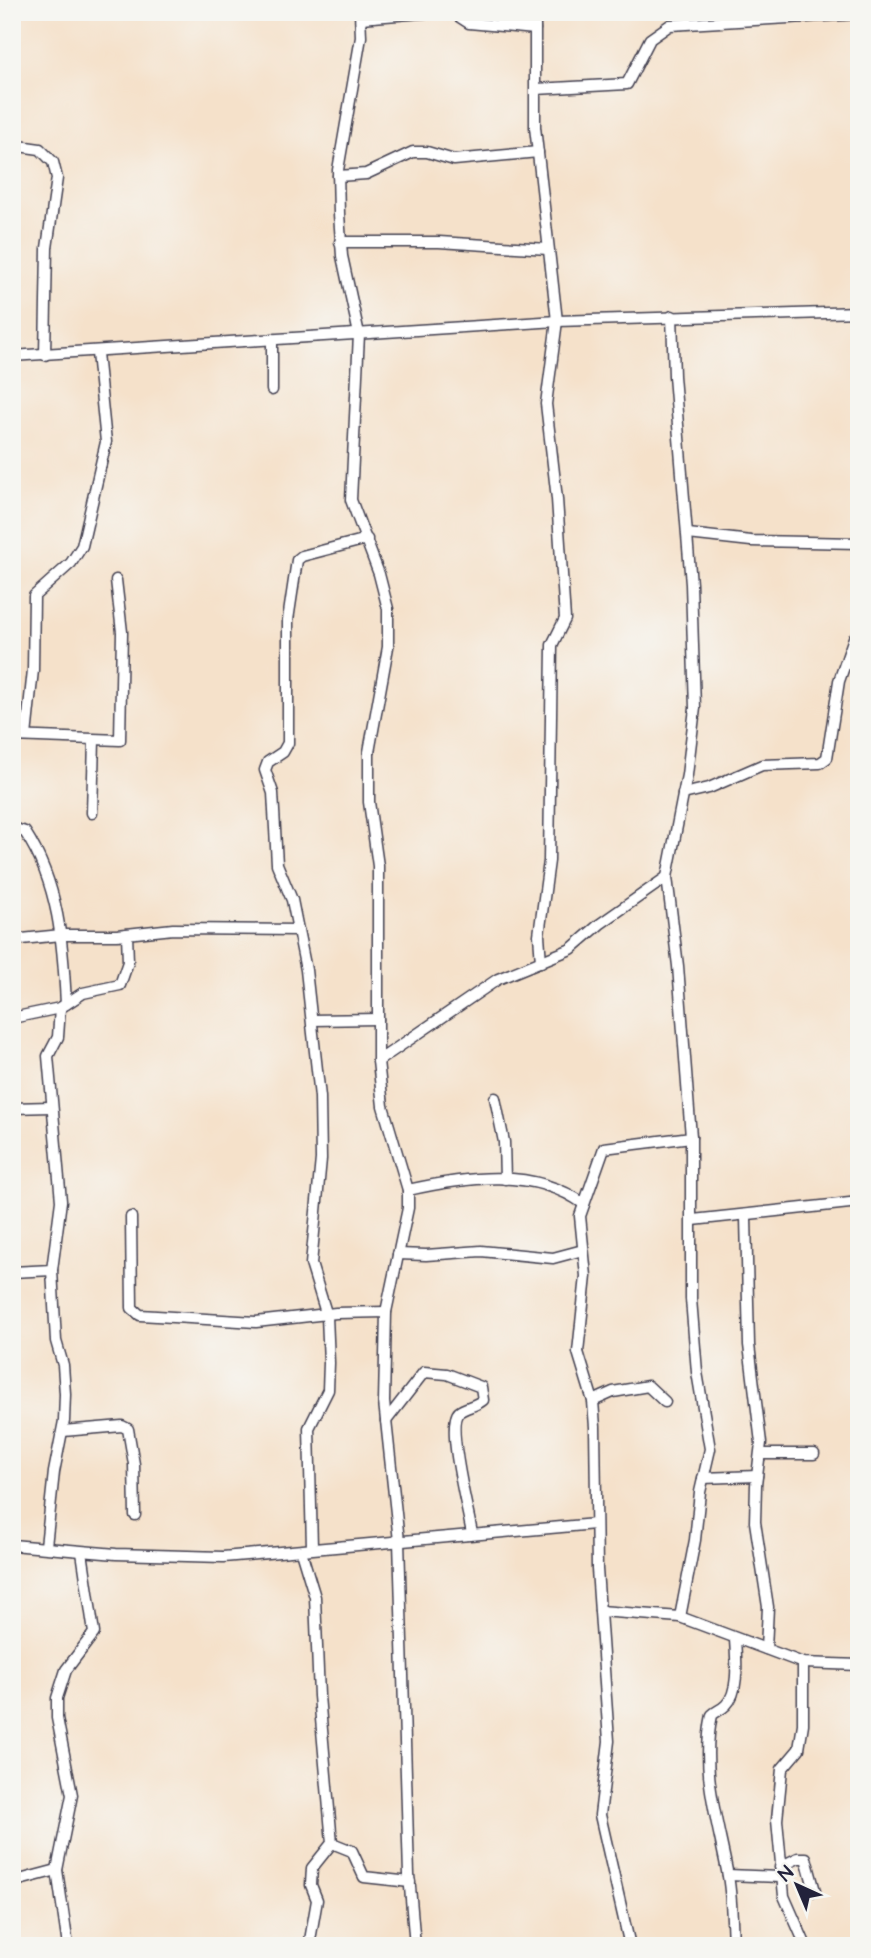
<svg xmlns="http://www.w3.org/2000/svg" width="871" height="1958" font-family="'Architects Daughter',sans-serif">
  <rect width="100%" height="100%" fill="#f6f6f2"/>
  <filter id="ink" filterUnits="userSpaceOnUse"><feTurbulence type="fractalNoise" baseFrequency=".0143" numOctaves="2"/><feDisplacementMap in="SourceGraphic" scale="14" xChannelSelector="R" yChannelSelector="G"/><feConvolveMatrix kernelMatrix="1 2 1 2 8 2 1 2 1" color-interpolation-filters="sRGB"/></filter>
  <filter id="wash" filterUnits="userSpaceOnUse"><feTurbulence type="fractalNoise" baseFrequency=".00686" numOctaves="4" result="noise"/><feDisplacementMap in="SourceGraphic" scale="28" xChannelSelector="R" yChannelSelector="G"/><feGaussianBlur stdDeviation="1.57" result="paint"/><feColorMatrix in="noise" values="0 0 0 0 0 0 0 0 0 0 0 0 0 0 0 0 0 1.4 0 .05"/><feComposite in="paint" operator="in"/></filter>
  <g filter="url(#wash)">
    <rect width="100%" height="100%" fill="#f5e1ca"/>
  </g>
  <g filter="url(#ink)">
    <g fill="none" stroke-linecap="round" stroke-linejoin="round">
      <defs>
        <g id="minor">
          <path d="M360 12 361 37 338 170 339 214 342 256 359 334 351 500 379 574 388 609V647L369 752V802L378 866V1061L383 1106 408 1190V1208L386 1312 384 1402 399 1541 409 1875 415 1946"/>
          <path d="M452 12 469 23 535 29"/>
          <path d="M535 12V127L557 321 546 404 557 499 565 619 552 645 549 861 539 935 541 962"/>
          <path d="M361 18 434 12"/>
          <path d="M536 89 627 84 650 39 670 25 859 14"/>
          <path d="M12 145 40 149 53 162 57 178 47 248 45 355"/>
          <path d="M338 176 366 174 413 152H427L454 160 538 152"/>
          <path d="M340 242H439L548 249"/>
          <path d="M272 339V390"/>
          <path d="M12 356 557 321 859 312"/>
          <path d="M688 534 751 541 859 543"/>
          <path d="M12 736 120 740 122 632 116 580"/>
          <path d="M26 736 33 670 34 596 71 563 82 546 106 442 97 353"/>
          <path d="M683 794 709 788 762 765 820 763 827 758 839 681 854 638 859 633"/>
          <path d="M92 813 94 740"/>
          <path d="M12 828 25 832C59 884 63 943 66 1004"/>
          <path d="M12 940 61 935H117L173 929 298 930"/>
          <path d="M12 1018 60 1008 83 993 120 985 128 962 127 934"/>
          <path d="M312 1020 378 1019"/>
          <path d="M378 1061 498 979 571 949 600 924 667 877"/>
          <path d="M495 1098 504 1142 505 1179"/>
          <path d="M12 1108 51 1107"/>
          <path d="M408 1190C466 1177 533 1167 584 1204"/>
          <path d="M131 1217 132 1308 140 1315 256 1322 336 1313 386 1312"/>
          <path d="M746 1217 749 1345 761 1443 756 1485 755 1522 768 1607 766 1649"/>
          <path d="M693 1220 859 1202"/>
          <path d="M398 1254 426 1255 481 1251 553 1258 583 1250"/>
          <path d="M12 1272 52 1270 61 1201 48 1056 58 1037 60 1008"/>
          <path d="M593 1401 613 1392 648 1386 665 1402"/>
          <path d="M386 1421 424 1372 447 1374 481 1387 483 1400C476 1406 465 1407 459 1412 445 1424 469 1513 472 1534"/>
          <path d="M63 1431 122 1426 128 1429 134 1464 135 1515"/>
          <path d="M761 1454H814"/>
          <path d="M703 1478 757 1476"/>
          <path d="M12 1545 116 1554 223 1557 595 1524"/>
          <path d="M46 1546 54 1472 64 1421 65 1394 63 1365 56 1341 52 1270"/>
          <path d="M312 1547 309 1428 328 1390 329 1363 327 1316 311 1264 321 1159 320 1097 306 970 292 900 277 864 273 793 265 770 268 762 283 752 288 743V620L297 560 302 556 367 539"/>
          <path d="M301 1551 315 1597 319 1696 332 1843 312 1868 311 1885 317 1900 309 1946"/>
          <path d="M600 1611 680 1617 803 1663 859 1665"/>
          <path d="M680 1617 695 1540 700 1492 710 1449 697 1372 691 1299V1137"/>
          <path d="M803 1663V1724L799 1749 782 1769 777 1820 784 1896 806 1946"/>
          <path d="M332 1843 352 1851 364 1877 410 1882"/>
          <path d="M780 1867 798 1858H806L815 1891"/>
          <path d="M728 1875 781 1877"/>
          <path d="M12 1882 57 1870"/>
          <path d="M68 1946 57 1870 72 1795 57 1718V1698L66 1670 94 1633 82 1552"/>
          <path d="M630 1946 600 1815 609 1741 597 1569 595 1427 593 1401 578 1352 586 1276 580 1216 604 1148 691 1137 678 966 667 877 687 775 695 708 691 584 674 376 672 316"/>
          <path d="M733 1946C732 1923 732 1898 728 1876 718 1822 700 1770 712 1715 716 1711 721 1710 726 1705 740 1691 736 1658 735 1639"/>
        </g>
      </defs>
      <use href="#minor" stroke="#423f50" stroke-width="13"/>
      <use href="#minor" stroke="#fff" stroke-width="10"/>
    </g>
  </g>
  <rect width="871" height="1958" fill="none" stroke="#f6f6f2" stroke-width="42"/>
  <g transform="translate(797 1885) rotate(316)" stroke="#f6f6f2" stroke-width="5" paint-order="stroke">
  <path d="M0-5L12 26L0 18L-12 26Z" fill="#22223b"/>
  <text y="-10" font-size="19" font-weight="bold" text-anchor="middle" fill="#22223b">N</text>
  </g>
</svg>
